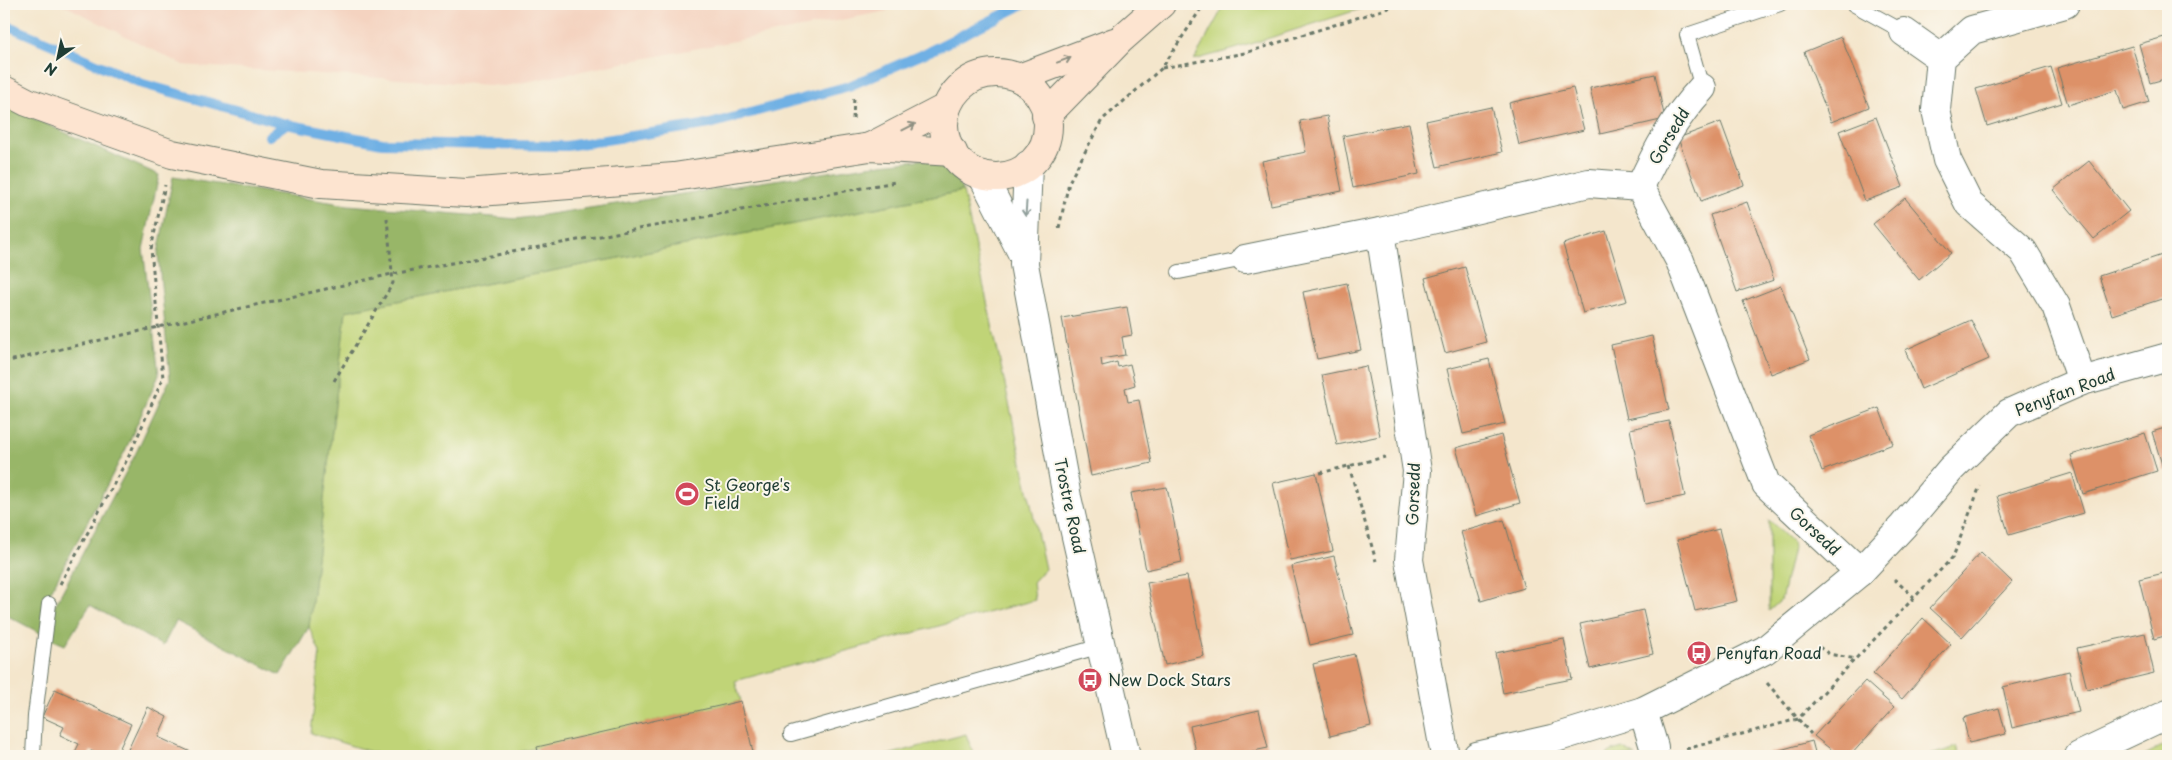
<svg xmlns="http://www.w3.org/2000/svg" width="2172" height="760" font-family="'Playpen Sans',sans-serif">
  <rect width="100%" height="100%" fill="#fbf7ec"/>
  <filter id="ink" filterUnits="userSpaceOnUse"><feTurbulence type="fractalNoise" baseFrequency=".02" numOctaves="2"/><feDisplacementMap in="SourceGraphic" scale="10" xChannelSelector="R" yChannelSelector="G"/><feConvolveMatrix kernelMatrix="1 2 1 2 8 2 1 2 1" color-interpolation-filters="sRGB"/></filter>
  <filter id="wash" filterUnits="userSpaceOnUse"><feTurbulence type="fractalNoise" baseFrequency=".0096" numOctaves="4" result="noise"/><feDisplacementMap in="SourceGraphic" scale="20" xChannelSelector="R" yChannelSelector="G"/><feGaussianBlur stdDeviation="1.12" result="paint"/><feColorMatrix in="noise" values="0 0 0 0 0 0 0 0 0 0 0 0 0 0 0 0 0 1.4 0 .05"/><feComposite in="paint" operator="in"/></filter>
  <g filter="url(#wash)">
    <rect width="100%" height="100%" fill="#f4e6cc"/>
    <path fill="#f4d3c0" d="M62 4H886L887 11 505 86 183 65Z"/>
    <g fill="#c0d477" stroke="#708856">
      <path d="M1225 4H1376L1235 49 1194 60Z"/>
      <path d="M963 191 1045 569 1033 582 1035 600 735 681 741 701 502 756H440L424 752 422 756H384L311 733 320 652 309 627 346 311Z"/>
      <path d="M1769 520 1794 544 1781 600 1769 611Z"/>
      <path d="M966 734 974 756H884Z"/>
      <path d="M2168 743V756H2143Z"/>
      <path d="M1956 747 1961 756H1927Z"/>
      <path d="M1622 748 1636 756H1605L1610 752Z"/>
    </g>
    <g fill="#98b668" stroke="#5c7a4e">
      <path d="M4 105 159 175 143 249 159 375 125 451 45 602 42 634 4 614Z"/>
      <path d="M927 159 953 174 963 191 346 311 309 627 280 675 176 621 163 646 90 605 65 645 51 639 54 607 134 457 170 379 158 253 173 177 348 205 517 219 881 164Z"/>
    </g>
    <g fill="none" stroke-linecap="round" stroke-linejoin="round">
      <g stroke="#70b0e4" stroke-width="10">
        <path d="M4 24 143 84 286 124 382 143 566 146 710 124 849 86 930 51 1024 4"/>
        <path d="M269 136 286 124"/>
      </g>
    </g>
    <g id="blocks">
      <g fill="#dd9168">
        <path d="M2168 36V78L2150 83 2139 44Z"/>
        <path d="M1841 37 1869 107 1831 122 1804 52Z"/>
        <path d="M2132 46 2149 102 2123 110 2117 90 2068 105 2057 68Z"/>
        <path d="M2051 67 2062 103 1987 126 1976 89Z"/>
        <path d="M1655 74 1665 119 1600 134 1590 88Z"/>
        <path d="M1573 88 1584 130 1519 145 1509 103Z"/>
        <path d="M1491 107 1502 152 1437 167 1426 121Z"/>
        <path d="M1327 116 1342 191 1271 205 1262 161 1306 152 1300 121Z"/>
        <path d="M1876 117 1903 187 1865 201 1839 131Z"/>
        <path d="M1721 122 1744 185 1701 201 1678 138Z"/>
        <path d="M1409 123 1419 174 1353 188 1343 136Z"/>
        <path d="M2089 161 2129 211 2094 239 2053 190Z"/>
        <path d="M1905 198 1951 253 1919 280 1873 224Z"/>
        <path d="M1747 202 1774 280 1737 292 1710 215Z"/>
        <path d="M1606 231 1627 301 1583 313 1563 244Z"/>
        <path d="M2168 253V297L2112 315 2099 276Z"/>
        <path d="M1465 267 1486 342 1445 353 1425 278Z"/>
        <path d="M1347 283 1361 350 1317 359 1303 292Z"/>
        <path d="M1781 286 1810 359 1771 374 1743 301Z"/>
        <path d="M1127 307 1132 335 1122 337 1125 355 1101 359 1102 366 1117 362 1118 367 1130 364 1135 385 1125 388 1128 402 1139 400 1152 463 1091 476 1062 318Z"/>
        <path d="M1971 320 1989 359 1921 389 1905 350Z"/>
        <path d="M1652 336 1669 410 1627 419 1611 345Z"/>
        <path d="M1489 359 1505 424 1463 434 1447 369Z"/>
        <path d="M1366 366 1380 436 1337 445 1322 375Z"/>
        <path d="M1879 408 1893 444 1822 471 1808 435Z"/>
        <path d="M1669 421 1685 496 1645 504 1630 429Z"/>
        <path d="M2168 427V470L2164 471 2152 432Z"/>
        <path d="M2145 433 2157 471 2083 494 2071 455Z"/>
        <path d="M1501 435 1520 503 1476 516 1456 448Z"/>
        <path d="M1316 473 1333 551 1290 560 1273 483Z"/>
        <path d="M2072 473 2084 513 2009 535 1997 496Z"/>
        <path d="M1167 487 1182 562 1146 570 1131 493Z"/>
        <path d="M1504 520 1524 588 1481 601 1461 532Z"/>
        <path d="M1719 529 1737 601 1695 611 1677 540Z"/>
        <path d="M1981 552 2012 582 1962 637 1930 608Z"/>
        <path d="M1334 556 1353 635 1310 645 1291 566Z"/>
        <path d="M2168 572V635L2154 639 2139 579Z"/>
        <path d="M1187 576 1204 656 1165 665 1147 583Z"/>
        <path d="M1643 610 1653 654 1590 669 1580 624Z"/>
        <path d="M1923 618 1951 644 1902 699 1873 674Z"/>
        <path d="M2145 633 2154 673 2087 689 2077 648Z"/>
        <path d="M1564 639 1572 679 1503 693 1495 653Z"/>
        <path d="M1354 654 1371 726 1330 736 1313 664Z"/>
        <path d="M2069 671 2079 712 2012 728 2003 687Z"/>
        <path d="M1865 681 1894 707 1850 756H1839L1814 736Z"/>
        <path d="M55 689 131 724 116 756H103L91 751 88 756 74 754 79 744 60 735 64 727 42 717Z"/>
        <path d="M741 701 754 756H539L537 747Z"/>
        <path d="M148 707 167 717 158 737 191 752 190 756H125Z"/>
        <path d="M1999 708 2006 734 1969 743 1963 718Z"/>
        <path d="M1259 710 1268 748 1229 756H1197L1190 726Z"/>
        <path d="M1812 741 1816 756H1759Z"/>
      </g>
    </g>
  </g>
  <g filter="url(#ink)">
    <use href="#blocks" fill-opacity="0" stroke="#6a7869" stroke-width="1"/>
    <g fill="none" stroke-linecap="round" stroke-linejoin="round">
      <defs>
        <g id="lane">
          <path d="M1853 4 1904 32"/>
          <path d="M1702 88 1687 35 1780 4"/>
          <path d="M1179 272 1245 259"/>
          <path d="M791 734 1101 646"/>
          <path d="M33 756 35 716 49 604"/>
        </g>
        <g id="street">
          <path d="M2065 4 1972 30 1941 58 1936 110 1947 160 1969 204 2023 251 2056 306 2082 381"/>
          <path d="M1904 32 1941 58"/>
          <path d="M1028 165 1024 264 1067 497 1126 756"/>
          <path d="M982 175 1022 253"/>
          <path d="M1640 187C1657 150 1674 118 1702 88"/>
          <path d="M1380 232 1417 471 1409 560 1445 756"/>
          <path d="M1245 259 1380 232 1589 183 1640 187 1680 261 1766 484 1860 572"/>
          <path d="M1643 711 1654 747V756"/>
          <path d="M1477 756 1552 739 1643 711 1765 650 1860 572 1903 526 1951 469 2009 413 2082 381 2168 357"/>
          <path d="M2079 756 2168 714"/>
        </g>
        <g id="secondary">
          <circle cx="996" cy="125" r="52"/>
          <path d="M1019 78 1114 42"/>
          <path d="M4 90 27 102 172 154 321 184 466 193 674 177 870 147 953 152"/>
          <path d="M1046 116 1120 40 1161 4"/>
          <path d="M870 147 947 107"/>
        </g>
      </defs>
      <use href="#lane" stroke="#6a7869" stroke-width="16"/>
      <use href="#street" stroke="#6a7869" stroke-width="30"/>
      <use href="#secondary" stroke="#6a7869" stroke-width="30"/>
      <g stroke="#6a7869" stroke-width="3" stroke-dasharray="4 4" stroke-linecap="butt">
        <path d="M1162 68 1245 53 1401 4"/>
        <path d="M853 119 854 97"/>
        <path d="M1059 228 1069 182 1102 120 1162 68 1204 4"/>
        <path d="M4 362 392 274 895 182"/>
        <path d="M334 381 393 283 387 218"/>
        <path d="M1349 466 1376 561"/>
        <path d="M1320 473 1385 457"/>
        <path d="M1894 579 1914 597"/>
        <path d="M60 584 130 454 163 378 151 249 165 185"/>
        <path d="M1819 647 1829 654 1856 659"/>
        <path d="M1767 683 1811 734"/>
        <path d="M1686 749 1798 719 1953 557 1980 486"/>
      </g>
      <use href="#lane" stroke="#fff" stroke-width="14"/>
      <use href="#street" stroke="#fff" stroke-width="28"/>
      <use href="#secondary" stroke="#fde4d0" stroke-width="28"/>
    </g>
    <defs><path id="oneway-shaft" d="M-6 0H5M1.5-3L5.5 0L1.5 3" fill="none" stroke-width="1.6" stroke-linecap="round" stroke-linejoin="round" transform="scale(1.25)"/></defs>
    <g stroke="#8e9082">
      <use href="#oneway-shaft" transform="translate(1064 60) rotate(-20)"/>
      <use href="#oneway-shaft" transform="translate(909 127) rotate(-27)"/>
    </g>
    <use stroke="#8f9e9a" href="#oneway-shaft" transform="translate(1026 209) rotate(94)"/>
  </g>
  <defs>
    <symbol id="stadium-disc" viewBox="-11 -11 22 22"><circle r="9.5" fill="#d1495b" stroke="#fbf7ec"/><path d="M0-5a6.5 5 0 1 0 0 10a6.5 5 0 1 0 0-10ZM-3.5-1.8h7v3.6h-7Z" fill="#fff"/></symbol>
    <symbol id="bus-disc" viewBox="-11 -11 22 22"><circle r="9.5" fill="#d1495b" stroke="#fbf7ec"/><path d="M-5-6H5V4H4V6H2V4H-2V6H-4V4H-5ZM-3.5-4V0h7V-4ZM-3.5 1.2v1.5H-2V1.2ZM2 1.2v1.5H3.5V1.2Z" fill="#fff"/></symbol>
  </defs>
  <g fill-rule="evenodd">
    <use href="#stadium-disc" x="673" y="480" width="28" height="28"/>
    <use href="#bus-disc" x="1685" y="639" width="28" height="28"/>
    <use href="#bus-disc" x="1076" y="666" width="28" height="28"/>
  </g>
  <g text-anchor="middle" stroke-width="4" stroke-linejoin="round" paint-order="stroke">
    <g font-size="16" fill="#1f3d34" stroke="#fbf7ec">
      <text transform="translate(1669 136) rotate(-59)" y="6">Gorsedd</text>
      <text transform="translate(2065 392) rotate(-21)" y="6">Penyfan Road</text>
      <text transform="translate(1413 494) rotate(-88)" y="6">Gorsedd</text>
      <text transform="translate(1070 506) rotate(78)" y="6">Trostre Road</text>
      <text transform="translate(1815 531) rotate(43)" y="6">Gorsedd</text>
    </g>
    <g font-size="16" fill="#1f3d34" stroke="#fbf7ec" text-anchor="start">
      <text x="704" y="491">St George's<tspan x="704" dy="18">Field</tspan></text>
      <text x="1716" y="659">Penyfan Road</text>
      <text x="1108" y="686">New Dock Stars</text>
    </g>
  </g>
  <rect width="2172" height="760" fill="none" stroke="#fbf7ec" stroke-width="20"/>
  <g transform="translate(58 58) rotate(213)" stroke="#fbf7ec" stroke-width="4" paint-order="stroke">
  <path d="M0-4L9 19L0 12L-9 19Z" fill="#1f3d34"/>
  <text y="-8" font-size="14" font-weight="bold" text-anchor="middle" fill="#1f3d34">N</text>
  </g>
</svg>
